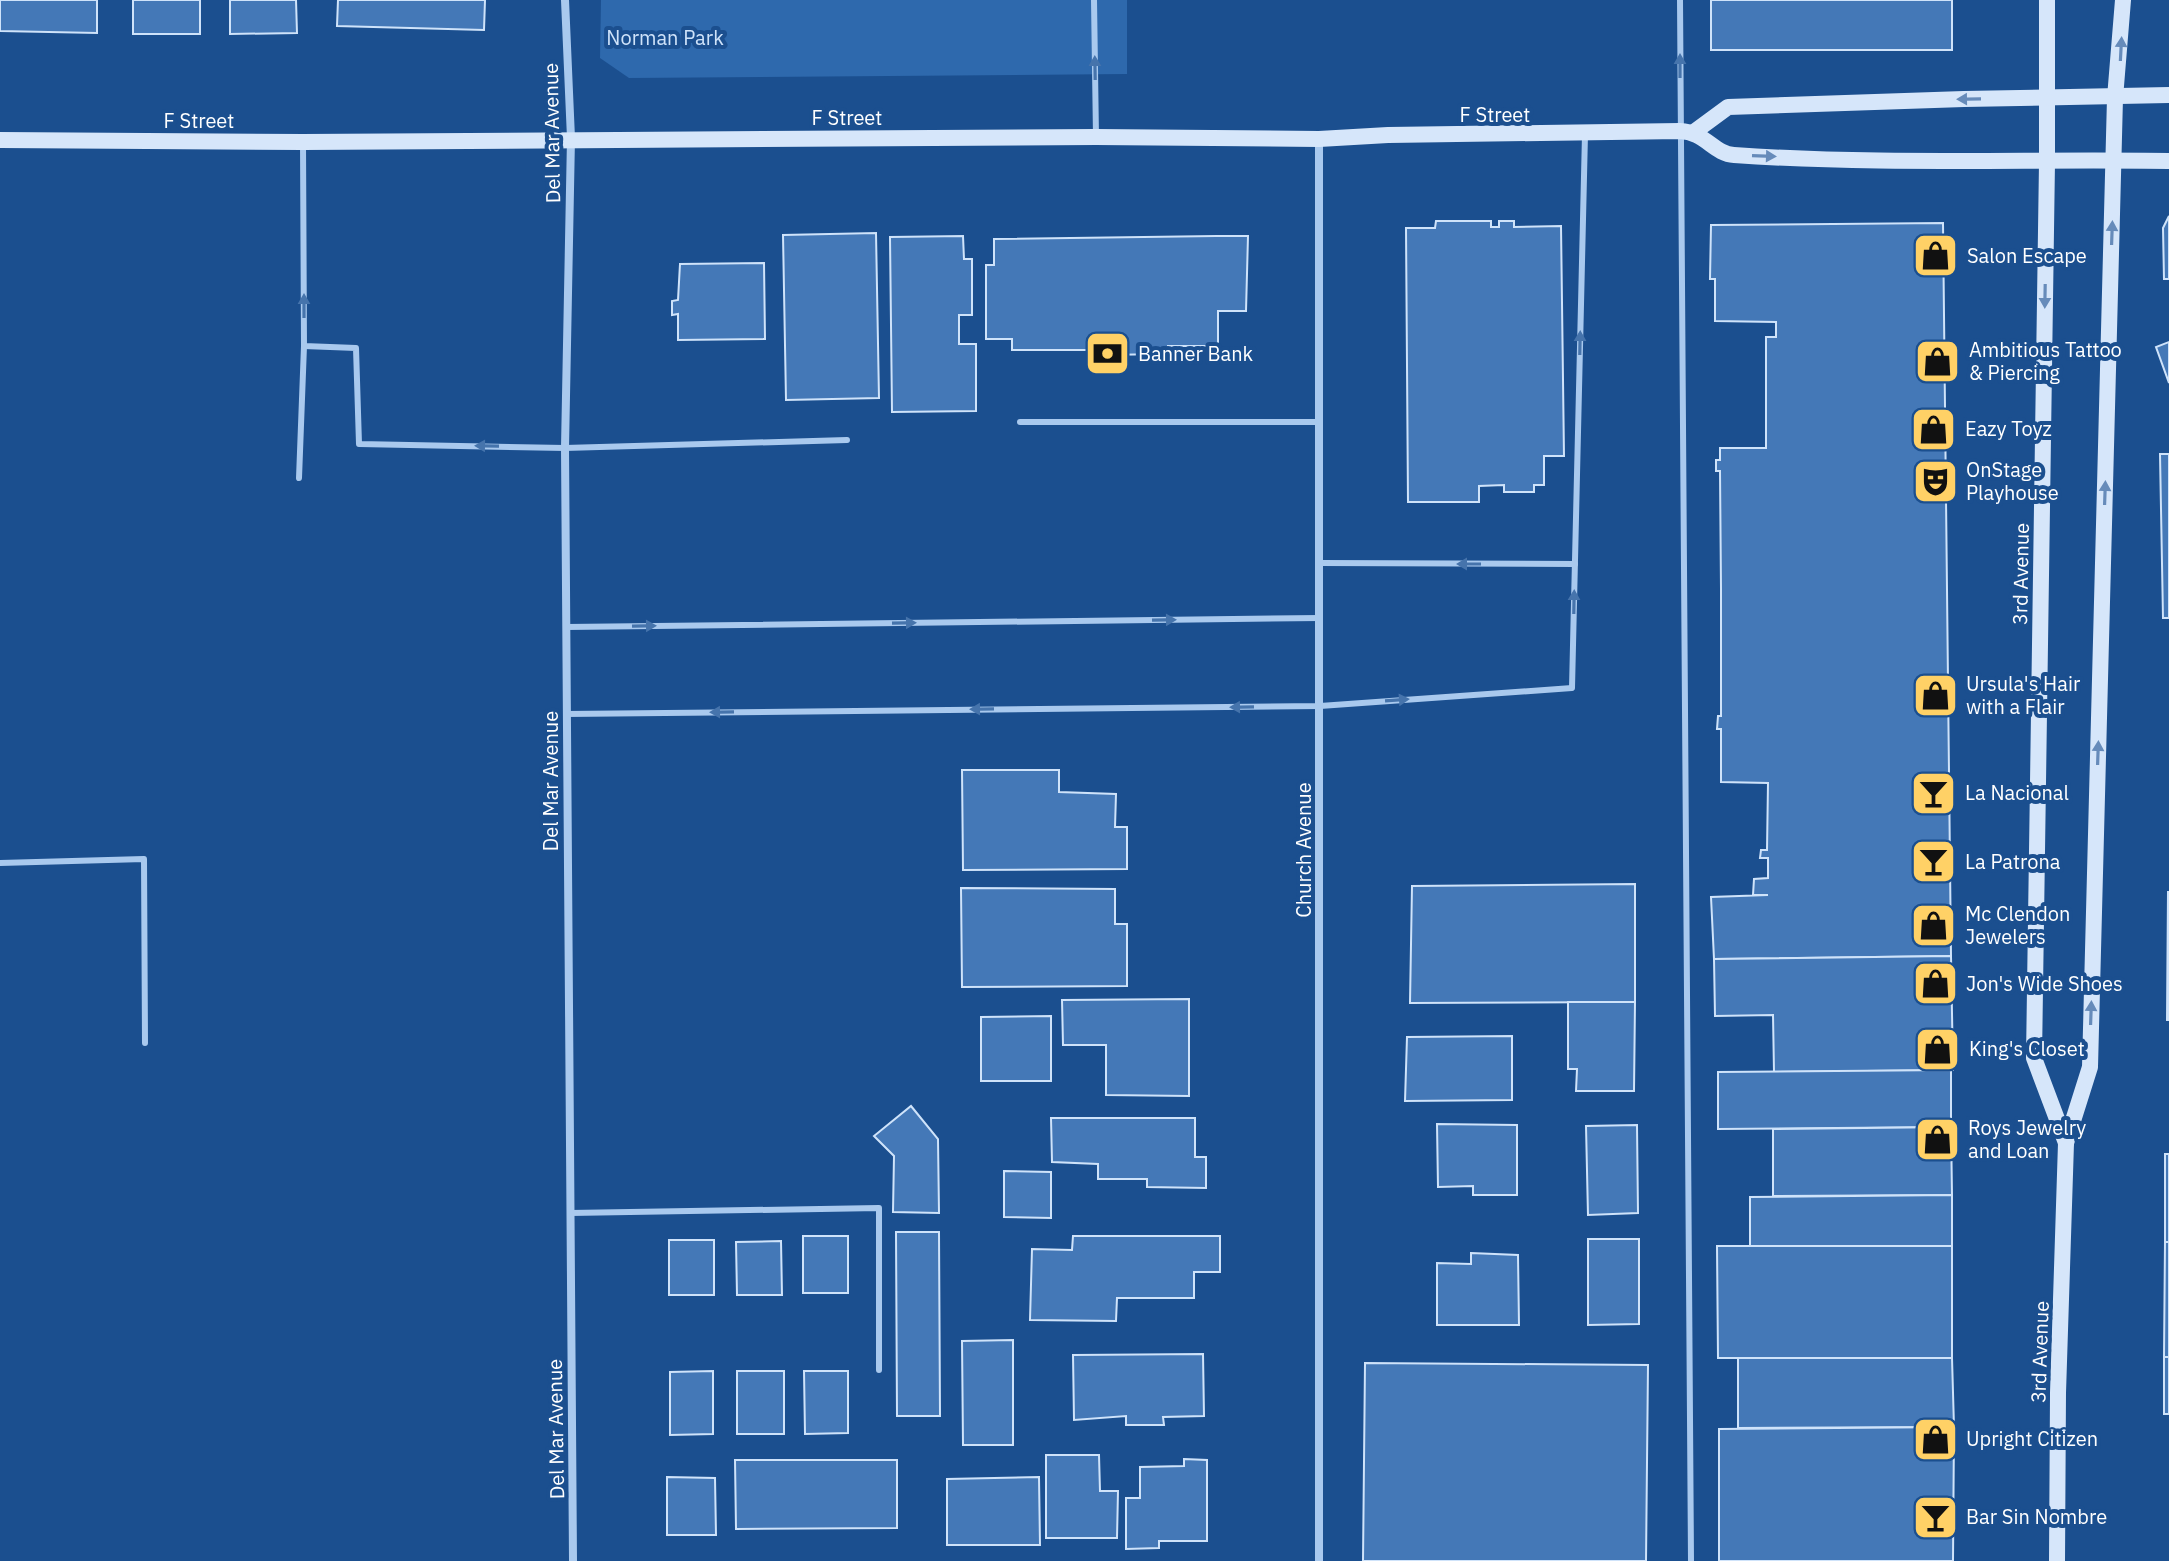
<svg xmlns="http://www.w3.org/2000/svg" width="2169" height="1561" font-family="'IBM Plex Sans',sans-serif">
  <rect width="100%" height="100%" fill="#1b4f8f"/>
  <path fill="#2e69ad" d="M601 0H1127V74L629 78 600 58Z"/>
  <g fill="#4478b7" stroke="#cfe3fa" stroke-width="2">
    <path d="M0 0H97V33L0 31Z"/>
    <rect x="133" y="0" width="67" height="34"/>
    <path d="M230 0H296L297 33 230 34Z"/>
    <path d="M338 0H485L484 30 337 26Z"/>
    <rect x="1711" y="0" width="241" height="50"/>
    <path d="M2169 216V279H2164L2163 228Z"/>
    <path d="M1436 221H1491V227H1499V221H1514V227L1561 226 1564 456H1544V485H1534V492H1504V485L1479 486V502H1408L1406 228H1435Z"/>
    <path d="M1943 223 1951 956 1714 959 1711 897 1768 895H1753L1754 879 1768 878V858H1760L1761 850H1767L1768 783 1721 782V729H1717L1718 716H1721V589L1720 471H1716V460H1720V448H1766V337H1776V322L1715 321V279H1710L1711 225Z"/>
    <path d="M876 233 879 398 786 400 783 235Z"/>
    <path d="M963 236 964 259H972V315H959V344H976V411L892 412 890 237Z"/>
    <path d="M1216 236H1248L1246 311H1218V346H1168V354L1101 355V350H1012V339H986V265H994V239Z"/>
    <path d="M764 263 765 339 678 340V314L672 315V301L678 300 680 264Z"/>
    <path d="M2169 342V383L2156 347Z"/>
    <path d="M2160 454H2169V618H2163Z"/>
    <path d="M962 770H1059V792L1116 794 1115 827H1127V869L963 870Z"/>
    <path d="M1635 884V1002L1410 1003 1412 886Z"/>
    <path d="M961 888 1115 889V924H1127V986L962 987Z"/>
    <path d="M2168 892H2169V1020H2167Z"/>
    <path d="M1951 956 1953 1070 1774 1072 1773 1015 1715 1016 1714 959Z"/>
    <path d="M1189 999V1096L1106 1095V1045H1063L1062 1000Z"/>
    <path d="M1568 1002H1635L1634 1091H1576L1577 1069H1568Z"/>
    <path d="M1051 1016V1081H981V1017Z"/>
    <path d="M1512 1036V1100L1405 1101 1407 1037Z"/>
    <path d="M1951 1070V1127L1718 1129V1072Z"/>
    <path d="M911 1106 938 1139 939 1213 893 1212 894 1156 874 1136Z"/>
    <path d="M1051 1118H1195V1157H1206V1188L1147 1187V1179H1098V1164L1052 1162Z"/>
    <path d="M1437 1124 1517 1125V1195H1473V1186L1438 1187Z"/>
    <path d="M1637 1125 1638 1213 1588 1215 1586 1126Z"/>
    <path d="M1951 1127 1952 1195 1773 1196V1129Z"/>
    <rect x="2165" y="1154" width="4" height="88"/>
    <path d="M1004 1171 1051 1172V1218L1004 1217Z"/>
    <path d="M1952 1195V1246L1750 1247V1197Z"/>
    <path d="M896 1232H939L940 1416H897Z"/>
    <rect x="803" y="1236" width="45" height="57"/>
    <path d="M1073 1236H1220V1272H1194V1298H1117L1116 1321 1030 1320 1032 1249 1072 1250Z"/>
    <path d="M1588 1239H1639V1324L1588 1325Z"/>
    <rect x="669" y="1240" width="45" height="55"/>
    <path d="M781 1241 782 1295H737L736 1242Z"/>
    <path d="M2165 1242H2169V1357H2164Z"/>
    <path d="M1717 1246H1952V1358H1718Z"/>
    <path d="M1471 1253 1518 1255 1519 1325H1437V1263L1471 1264Z"/>
    <path d="M1013 1340V1445H963L962 1341Z"/>
    <path d="M1203 1354 1204 1416 1163 1417 1164 1425H1126V1416L1074 1420 1073 1355Z"/>
    <rect x="2164" y="1357" width="5" height="57"/>
    <path d="M1738 1358H1952L1954 1427 1738 1428Z"/>
    <path d="M1365 1363 1648 1365 1646 1561H1363Z"/>
    <path d="M713 1371V1434L670 1435V1372Z"/>
    <rect x="737" y="1371" width="47" height="63"/>
    <path d="M804 1371H848V1433L805 1434Z"/>
    <path d="M1954 1427 1953 1561H1719V1429Z"/>
    <path d="M1046 1455H1099L1100 1491H1118L1117 1538H1046Z"/>
    <path d="M1184 1459 1207 1460V1541H1159V1548L1126 1549V1498H1140V1467L1184 1466Z"/>
    <path d="M735 1460H897V1528L736 1529Z"/>
    <path d="M667 1477 715 1478 716 1535H667Z"/>
    <path d="M1039 1477 1040 1545H947V1479Z"/>
  </g>
  <g fill="none" stroke-linecap="round" stroke-linejoin="round">
    <g stroke="#a9c9ee" stroke-width="6">
      <path d="M1094 0 1096 137"/>
      <path d="M1680 0 1691 1561"/>
      <path d="M303 142 304 346 356 348 359 444 565 448 847 440"/>
      <path d="M1020 422H1320"/>
      <path d="M299 478 304 346"/>
      <path d="M1320 563 1575 564"/>
      <path d="M566 627 1320 618"/>
      <path d="M566 714 1320 706 1572 688 1585 134"/>
      <path d="M0 863 144 859 145 1043"/>
      <path d="M570 1213 879 1208V1370"/>
    </g>
    <g stroke="#a9c9ee" stroke-width="8">
      <path d="M565 0 571 138 565 448 573 1561"/>
      <path d="M1319 1561V139"/>
    </g>
    <g stroke="#d6e6fa" stroke-width="16">
      <path d="M2047 0V162L2034 1058 2066 1143"/>
      <path d="M1694 132 1728 107 1964 99 2169 95"/>
      <path d="M0 140 303 142 1096 137 1319 139 1388 135 1680 131C1705 132 1714 154 1734 155 1879 165 2024 159 2169 161"/>
      <path d="M2057 1561 2058 1393 2066 1143 2090 1067 2115 98 2123 0"/>
    </g>
  </g>
  <defs><path id="oneway-solid" d="M-6-.8H1V-3.2L6.5 0L1 3.2V.8H-6Z" transform="scale(2)"/></defs>
  <g fill="#668bba">
    <use href="#oneway-solid" transform="translate(2121 49) rotate(-87)"/>
    <use href="#oneway-solid" transform="translate(1969 99) rotate(179)"/>
    <use href="#oneway-solid" transform="translate(1764 156) rotate(2)"/>
    <use href="#oneway-solid" transform="translate(2112 233) rotate(-88)"/>
    <use href="#oneway-solid" transform="translate(2045 296) rotate(91)"/>
    <use href="#oneway-solid" transform="translate(2105 493) rotate(-88)"/>
    <use href="#oneway-solid" transform="translate(2098 753) rotate(-88)"/>
    <use href="#oneway-solid" transform="translate(2091 1013) rotate(-88)"/>
  </g>
  <g fill="#4674ac">
    <use href="#oneway-solid" transform="translate(1680 66) rotate(-90)"/>
    <use href="#oneway-solid" transform="translate(1095 68) rotate(-91)"/>
    <use href="#oneway-solid" transform="translate(304 306) rotate(-90)"/>
    <use href="#oneway-solid" transform="translate(1580 343) rotate(-89)"/>
    <use href="#oneway-solid" transform="translate(487 446) rotate(-179)"/>
    <use href="#oneway-solid" transform="translate(1469 564) rotate(-180)"/>
    <use href="#oneway-solid" transform="translate(1574 602) rotate(-89)"/>
    <use href="#oneway-solid" transform="translate(1164 620) rotate(-1)"/>
    <use href="#oneway-solid" transform="translate(904 623) rotate(-1)"/>
    <use href="#oneway-solid" transform="translate(644 626) rotate(-1)"/>
    <use href="#oneway-solid" transform="translate(1397 700) rotate(-4)"/>
    <use href="#oneway-solid" transform="translate(1242 707) rotate(179)"/>
    <use href="#oneway-solid" transform="translate(982 709) rotate(179)"/>
    <use href="#oneway-solid" transform="translate(722 712) rotate(179)"/>
  </g>
  <defs>
    <symbol id="shop-square" viewBox="-11 -11 22 22"><rect x="-9" y="-9" width="18" height="18" rx="4" fill="#ffd166" stroke="#1b4f8f"/><path d="M-5-2.5h2.3a2.7 3.5 0 0 1 5.4 0H5L5.5 6h-11ZM-1.5-2.5h3a1.5 2.3 0 0 0-3 0Z" fill="#111"/></symbol>
    <symbol id="bank-square" viewBox="-11 -11 22 22"><rect x="-9" y="-9" width="18" height="18" rx="4" fill="#ffd166" stroke="#1b4f8f"/><path d="M-6-4H6V4H-6ZM0-2.3a2.3 2.3 0 1 0 0 4.6a2.3 2.3 0 1 0 0-4.6Z" fill="#111"/></symbol>
    <symbol id="theatre-square" viewBox="-11 -11 22 22"><rect x="-9" y="-9" width="18" height="18" rx="4" fill="#ffd166" stroke="#1b4f8f"/><path d="M-5-5.5Q0-4 5-5.5V0Q5 5 0 6Q-5 5-5 0ZM-3.3-2.5H-1v1.5H-3.3ZM1-2.5H3.3v1.5H1ZM-2.8 1Q0 5.5 2.8 1Z" fill="#111"/></symbol>
    <symbol id="bar-square" viewBox="-11 -11 22 22"><rect x="-9" y="-9" width="18" height="18" rx="4" fill="#ffd166" stroke="#1b4f8f"/><path d="M-6-5H6L.8 .8V4.5H3.5V6h-7V4.5H-.8V.8Z" fill="#111"/></symbol>
  </defs>
  <g fill-rule="evenodd">
    <use href="#shop-square" x="1910" y="230" width="51" height="51"/>
    <use href="#bank-square" x="1082" y="328" width="51" height="51"/>
    <use href="#shop-square" x="1912" y="336" width="51" height="51"/>
    <use href="#shop-square" x="1908" y="404" width="51" height="51"/>
    <use href="#theatre-square" x="1910" y="456" width="51" height="51"/>
    <use href="#shop-square" x="1910" y="670" width="51" height="51"/>
    <use href="#bar-square" x="1908" y="768" width="51" height="51"/>
    <use href="#bar-square" x="1908" y="836" width="51" height="51"/>
    <use href="#shop-square" x="1908" y="900" width="51" height="51"/>
    <use href="#shop-square" x="1910" y="958" width="51" height="51"/>
    <use href="#shop-square" x="1912" y="1024" width="51" height="51"/>
    <use href="#shop-square" x="1912" y="1114" width="51" height="51"/>
    <use href="#shop-square" x="1910" y="1414" width="51" height="51"/>
    <use href="#bar-square" x="1910" y="1492" width="51" height="51"/>
  </g>
  <g text-anchor="middle" stroke-width="8" stroke-linejoin="round" paint-order="stroke">
    <g font-size="20" fill="#cfe3fa" stroke="#1b4f8f">
      <text x="665" y="45">Norman Park</text>
    </g>
    <g font-size="20" fill="#fff" stroke="#1b4f8f">
      <text x="1495" y="122">F Street</text>
      <text x="847" y="125">F Street</text>
      <text x="199" y="128">F Street</text>
      <text transform="translate(552 133) rotate(-91)" y="7">Del Mar Avenue</text>
      <text transform="translate(2021 574) rotate(-89)" y="7">3rd Avenue</text>
      <text transform="translate(551 781) rotate(-90)" y="7">Del Mar Avenue</text>
      <text transform="translate(1304 850) rotate(-90)" y="7">Church Avenue</text>
      <text transform="translate(2040 1352) rotate(-88)" y="7">3rd Avenue</text>
      <text transform="translate(556 1429) rotate(-91)" y="7">Del Mar Avenue</text>
    </g>
    <g font-size="20" fill="#fff" stroke="#1b4f8f" text-anchor="start">
      <text x="1967" y="263">Salon Escape</text>
      <text x="1969" y="357">Ambitious Tattoo<tspan x="1969" dy="23">&amp; Piercing</tspan></text>
      <text x="1138" y="361">Banner Bank</text>
      <text x="1965" y="436">Eazy Toyz</text>
      <text x="1966" y="477">OnStage<tspan x="1966" dy="23">Playhouse</tspan></text>
      <text x="1966" y="691">Ursula's Hair<tspan x="1966" dy="23">with a Flair</tspan></text>
      <text x="1965" y="800">La Nacional</text>
      <text x="1965" y="869">La Patrona</text>
      <text x="1965" y="921">Mc Clendon<tspan x="1965" dy="23">Jewelers</tspan></text>
      <text x="1966" y="991">Jon's Wide Shoes</text>
      <text x="1969" y="1056">King's Closet</text>
      <text x="1968" y="1135">Roys Jewelry<tspan x="1968" dy="23">and Loan</tspan></text>
      <text x="1966" y="1446">Upright Citizen</text>
      <text x="1966" y="1524">Bar Sin Nombre</text>
    </g>
  </g>
</svg>
